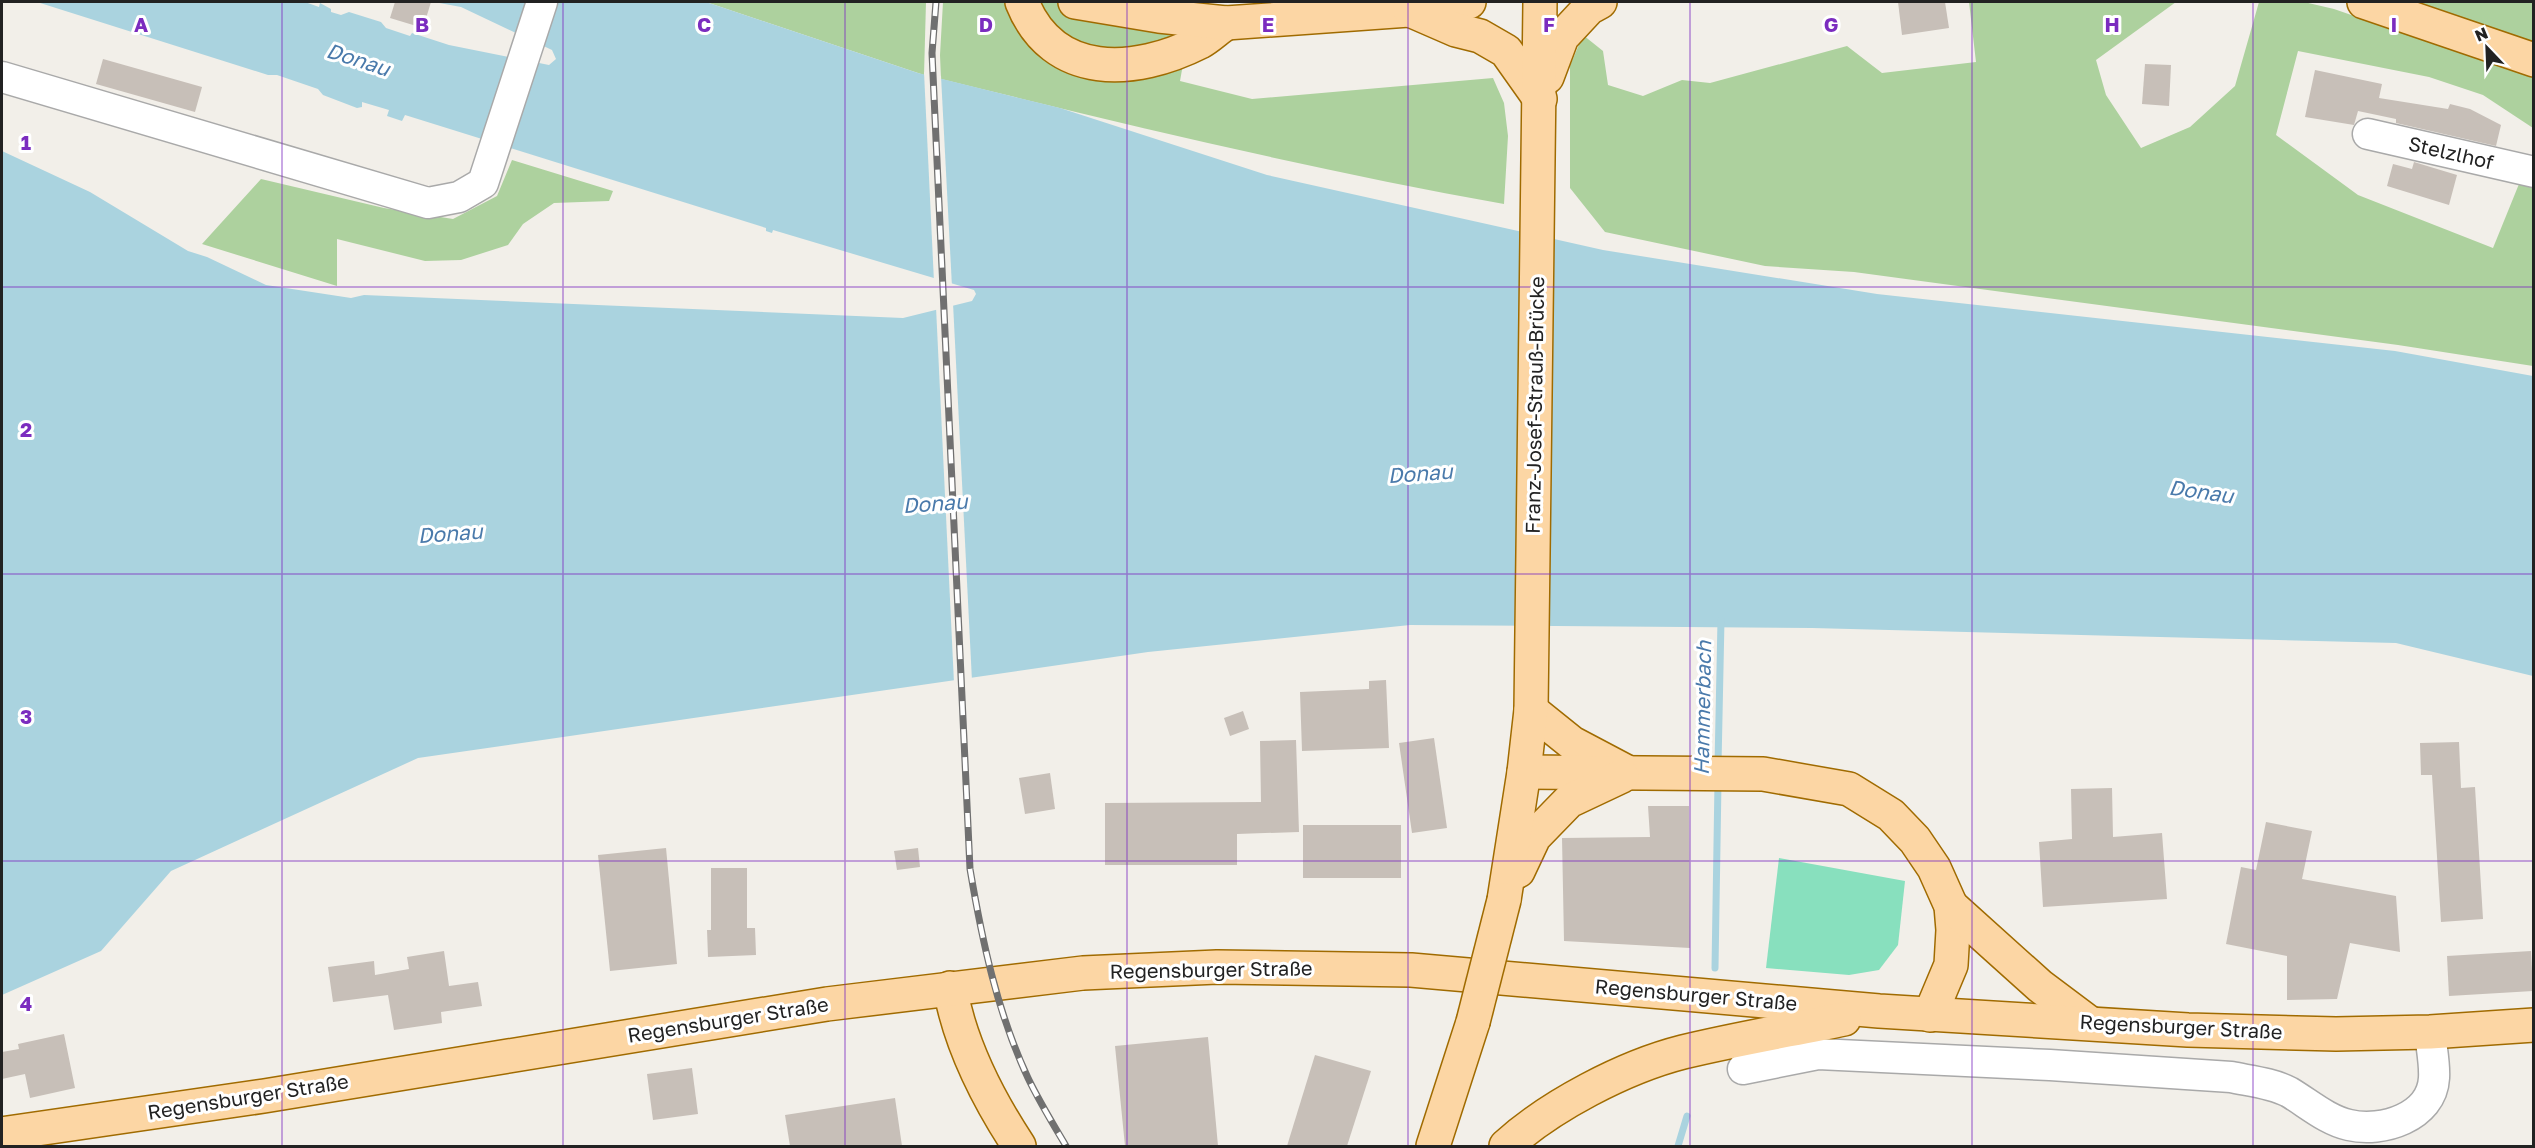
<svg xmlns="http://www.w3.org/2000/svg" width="2535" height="1148" font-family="'Golos Text',sans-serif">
  <rect width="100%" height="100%" fill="#f2efe9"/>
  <g fill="#add19e">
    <path d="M706 2H926L924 75 918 73Z"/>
    <path d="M943 2H1194L1180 81 1252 99 1493 78 1504 103 1508 136 1504 204C1314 170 1128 125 941 79L940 55Z"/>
    <path d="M1969 2H2176L2096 60 2106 95 2141 148 2190 127 2235 86 2259 2H2304L2334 9 2533 78V128L2483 95 2429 77 2298 51 2276 135 2358 195 2493 248 2519 184 2533 187V366L2398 345 1854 272 1765 266 1605 232 1570 188V66L1583 35 1603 51 1608 85 1643 96 1682 80 1710 83 1847 46 1882 73 1976 62Z"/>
    <path d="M2404 2H2533V44Z"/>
    <path d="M512 160 613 191 609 201 554 203 523 224 508 245 461 260 425 261 337 239V286L202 244 261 179 384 208 453 219 497 196Z"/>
  </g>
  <path fill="#88e0be" d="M1779 858 1905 881 1898 945 1879 970 1849 975 1766 968Z"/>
  <path fill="#aad3df" d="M37 2H305L319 7 320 3 331 9V12L341 15 349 12 381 22 386 28 410 36 412 33 449 45 549 65 556 59 552 50 461 7 434 2H706L918 73 1060 108 1267 175 1603 250 1877 294 2395 351 2533 376V676L2396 643 1812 628 1410 625 1148 652 418 758 171 871 101 951 2 995V151L90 192 188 251 207 257 266 285 351 298 364 295 903 318 972 301 976 294 974 290 773 230 772 233 766 231V228L405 115 402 121 387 116 389 110 362 102V107L357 108 323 95 318 89 277 75H268Z"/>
  <g fill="#f2efe9">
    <path d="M924 72 941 76 952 287 934 282Z"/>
    <path d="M953 303 972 681 954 683 936 307Z"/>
  </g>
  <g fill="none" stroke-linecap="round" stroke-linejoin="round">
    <g stroke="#aad3df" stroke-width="7">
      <path d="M1718 765 1721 620"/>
      <path d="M1715 968 1718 782"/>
      <path d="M1678 1146 1687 1116"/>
    </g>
  </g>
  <g fill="#c7bfb8">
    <path d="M395 2H431L423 28 390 18Z"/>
    <path d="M1898 2H1945L1949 28 1902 35Z"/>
    <path d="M103 59 202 87 195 112 96 84Z"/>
    <path d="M2145 64 2171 65 2169 106 2142 104Z"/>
    <path d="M2315 70 2382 84 2379 98 2448 109 2450 104 2470 109 2501 125 2496 146 2396 123V119L2358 111 2354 125 2305 117Z"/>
    <path d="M2414 162 2457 175 2449 205 2387 186 2393 164 2412 169Z"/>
    <path d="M1386 680 1389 748 1302 751 1300 692 1369 689V681Z"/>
    <path d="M1243 711 1249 729 1230 736 1224 718Z"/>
    <path d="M1434 738 1447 828 1412 833 1399 743Z"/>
    <path d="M1296 740 1299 832 1237 834V865H1105V803L1261 802 1260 741Z"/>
    <path d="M2459 742 2461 788 2475 787 2483 919 2441 922 2432 775H2421L2420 743Z"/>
    <path d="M1050 773 1055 809 1025 814 1019 778Z"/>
    <path d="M2112 788 2113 837 2162 833 2167 899 2043 907 2039 842 2072 839 2071 789Z"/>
    <path d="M1648 806H1689L1690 948 1564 941 1562 838 1650 837Z"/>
    <path d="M2266 822 2312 831 2302 879 2396 896 2400 952 2350 943 2337 999 2287 1000V956L2226 944 2241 867 2256 870Z"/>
    <rect x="1303" y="825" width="98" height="53"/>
    <path d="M666 848 677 964 610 971 598 855Z"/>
    <path d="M918 848 920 867 897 870 894 851Z"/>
    <path d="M711 868H747V928H755L756 955 708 957 707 930H711Z"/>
    <path d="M444 951 449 986 478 982 482 1006 441 1012 442 1023 394 1030 388 995 333 1002 328 967 374 961 375 975 409 969 407 957Z"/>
    <path d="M2531 951 2533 991 2449 996 2447 956Z"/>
    <path d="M64 1034 75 1088 30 1098 25 1074 2 1079V1052L19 1049 18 1044Z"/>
    <path d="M1208 1037 1218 1146H1125L1115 1046Z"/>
    <path d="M1315 1055 1371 1071 1347 1146H1287Z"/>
    <path d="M692 1068 698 1114 653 1120 647 1074Z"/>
    <path d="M895 1098 902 1146H790L785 1115Z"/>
  </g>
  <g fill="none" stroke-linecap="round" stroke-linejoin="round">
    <defs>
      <g id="minor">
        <path d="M2 77 428 203 459 197 483 183 542 2"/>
        <path d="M2368 134 2534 172"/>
        <path d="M1743 1069 1818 1054 2050 1065 2231 1077C2250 1081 2272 1083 2289 1092 2309 1104 2327 1120 2349 1125 2382 1133 2432 1117 2434 1078 2435 1063 2431 1046 2430 1032"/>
      </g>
      <g id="major">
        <path d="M1022 2C1053 80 1135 75 1200 42 1209 37 1217 29 1226 23"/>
        <path d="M1075 2 1159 16 1226 23 1409 10 1469 2"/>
        <path d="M2364 2 2534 60"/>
        <path d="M1410 10 1456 30 1480 36 1506 51 1540 99"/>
        <path d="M1547 77 1562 37 1589 8 1600 2"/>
        <path d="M1531 710 1572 743 1625 771"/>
        <path d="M1524 772 1763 774 1849 789 1891 815 1915 840 1934 868 1951 906 1953 930 1951 965 1930 1015"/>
        <path d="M1518 871 1534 837 1569 801 1622 776"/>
        <path d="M1504 900 1524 772 1531 710 1540 2"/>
        <path d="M1951 906 2040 986 2088 1022"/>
        <path d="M950 988C960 1044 988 1099 1019 1146"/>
        <path d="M2 1134 264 1096 827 1004 1083 973 1217 967 1411 970 1879 1011 2188 1030 2336 1034 2430 1032 2534 1025"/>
        <path d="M1433 1146 1473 1022"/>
        <path d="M1506 1146C1550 1106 1624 1067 1683 1052 1736 1039 1791 1030 1844 1019"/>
      </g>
    </defs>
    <use href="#minor" stroke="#a9a9a9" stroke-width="33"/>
    <use href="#major" stroke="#a06b00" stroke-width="36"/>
    <use href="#minor" stroke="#fff" stroke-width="30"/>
    <use href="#major" stroke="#fcd6a4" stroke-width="33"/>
    <defs>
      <path id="rail" d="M936 2 932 53 970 869C982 940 997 1012 1028 1078 1039 1101 1053 1124 1066 1146"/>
    </defs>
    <use href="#rail" stroke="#707070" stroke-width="7"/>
    <use href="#rail" stroke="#fff" stroke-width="4.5" stroke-dasharray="14" stroke-linecap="butt"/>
    <defs>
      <path id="major-bridge" d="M1473 1022 1504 900"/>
    </defs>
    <use href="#major-bridge" stroke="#a06b00" stroke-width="36" stroke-linecap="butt"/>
    <use href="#major-bridge" stroke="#fcd6a4" stroke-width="33"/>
  </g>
  <path fill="none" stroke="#7b2cbf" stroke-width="1.5" stroke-opacity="0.55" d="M282 2V1146M563 2V1146M845 2V1146M1127 2V1146M1408 2V1146M1690 2V1146M1972 2V1146M2253 2V1146M2 287H2534M2 574H2534M2 861H2534"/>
  <g text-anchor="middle" stroke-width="6" stroke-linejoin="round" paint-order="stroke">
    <g font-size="20" fill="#222" stroke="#fff">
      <text transform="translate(2451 153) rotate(13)" y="7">Stelzlhof</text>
      <text transform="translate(1535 405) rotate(-89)" y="7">Franz-Josef-Strauß-Brücke</text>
      <text transform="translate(1211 970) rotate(-1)" y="7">Regensburger Straße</text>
      <text transform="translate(1696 995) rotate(5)" y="7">Regensburger Straße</text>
      <text transform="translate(728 1020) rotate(-9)" y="7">Regensburger Straße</text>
      <text transform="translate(2181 1027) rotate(3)" y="7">Regensburger Straße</text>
      <text transform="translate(248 1097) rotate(-9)" y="7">Regensburger Straße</text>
    </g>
    <g font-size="21" font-style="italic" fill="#4a7aab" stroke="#fff">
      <text transform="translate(358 60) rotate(18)" y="7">Donau</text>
      <text transform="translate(1420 474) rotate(-4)" y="7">Donau</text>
      <text transform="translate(2201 492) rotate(8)" y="7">Donau</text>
      <text transform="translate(935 504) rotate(-4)" y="7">Donau</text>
      <text transform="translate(450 534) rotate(-4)" y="7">Donau</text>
      <text transform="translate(1703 708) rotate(-89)" y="7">Hammerbach</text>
    </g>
  </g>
  <g font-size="20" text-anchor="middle" font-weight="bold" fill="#7b2cbf" stroke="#fff" stroke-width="6" stroke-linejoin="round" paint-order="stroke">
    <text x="141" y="32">A</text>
    <text x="422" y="32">B</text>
    <text x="704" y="32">C</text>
    <text x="986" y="32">D</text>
    <text x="1268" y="32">E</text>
    <text x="1549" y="32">F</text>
    <text x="1831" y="32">G</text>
    <text x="2112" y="32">H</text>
    <text x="2394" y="32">I</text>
    <text x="26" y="150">1</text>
    <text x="26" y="437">2</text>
    <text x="26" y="724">3</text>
    <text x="26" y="1011">4</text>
  </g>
  <rect width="2535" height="1148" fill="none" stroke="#222222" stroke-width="6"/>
  <g transform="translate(2487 48) rotate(337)" stroke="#ffffff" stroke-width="4.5" paint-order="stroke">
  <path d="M0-4.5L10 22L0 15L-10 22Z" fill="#222222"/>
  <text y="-9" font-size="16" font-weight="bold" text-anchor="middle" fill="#222222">N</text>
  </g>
</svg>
